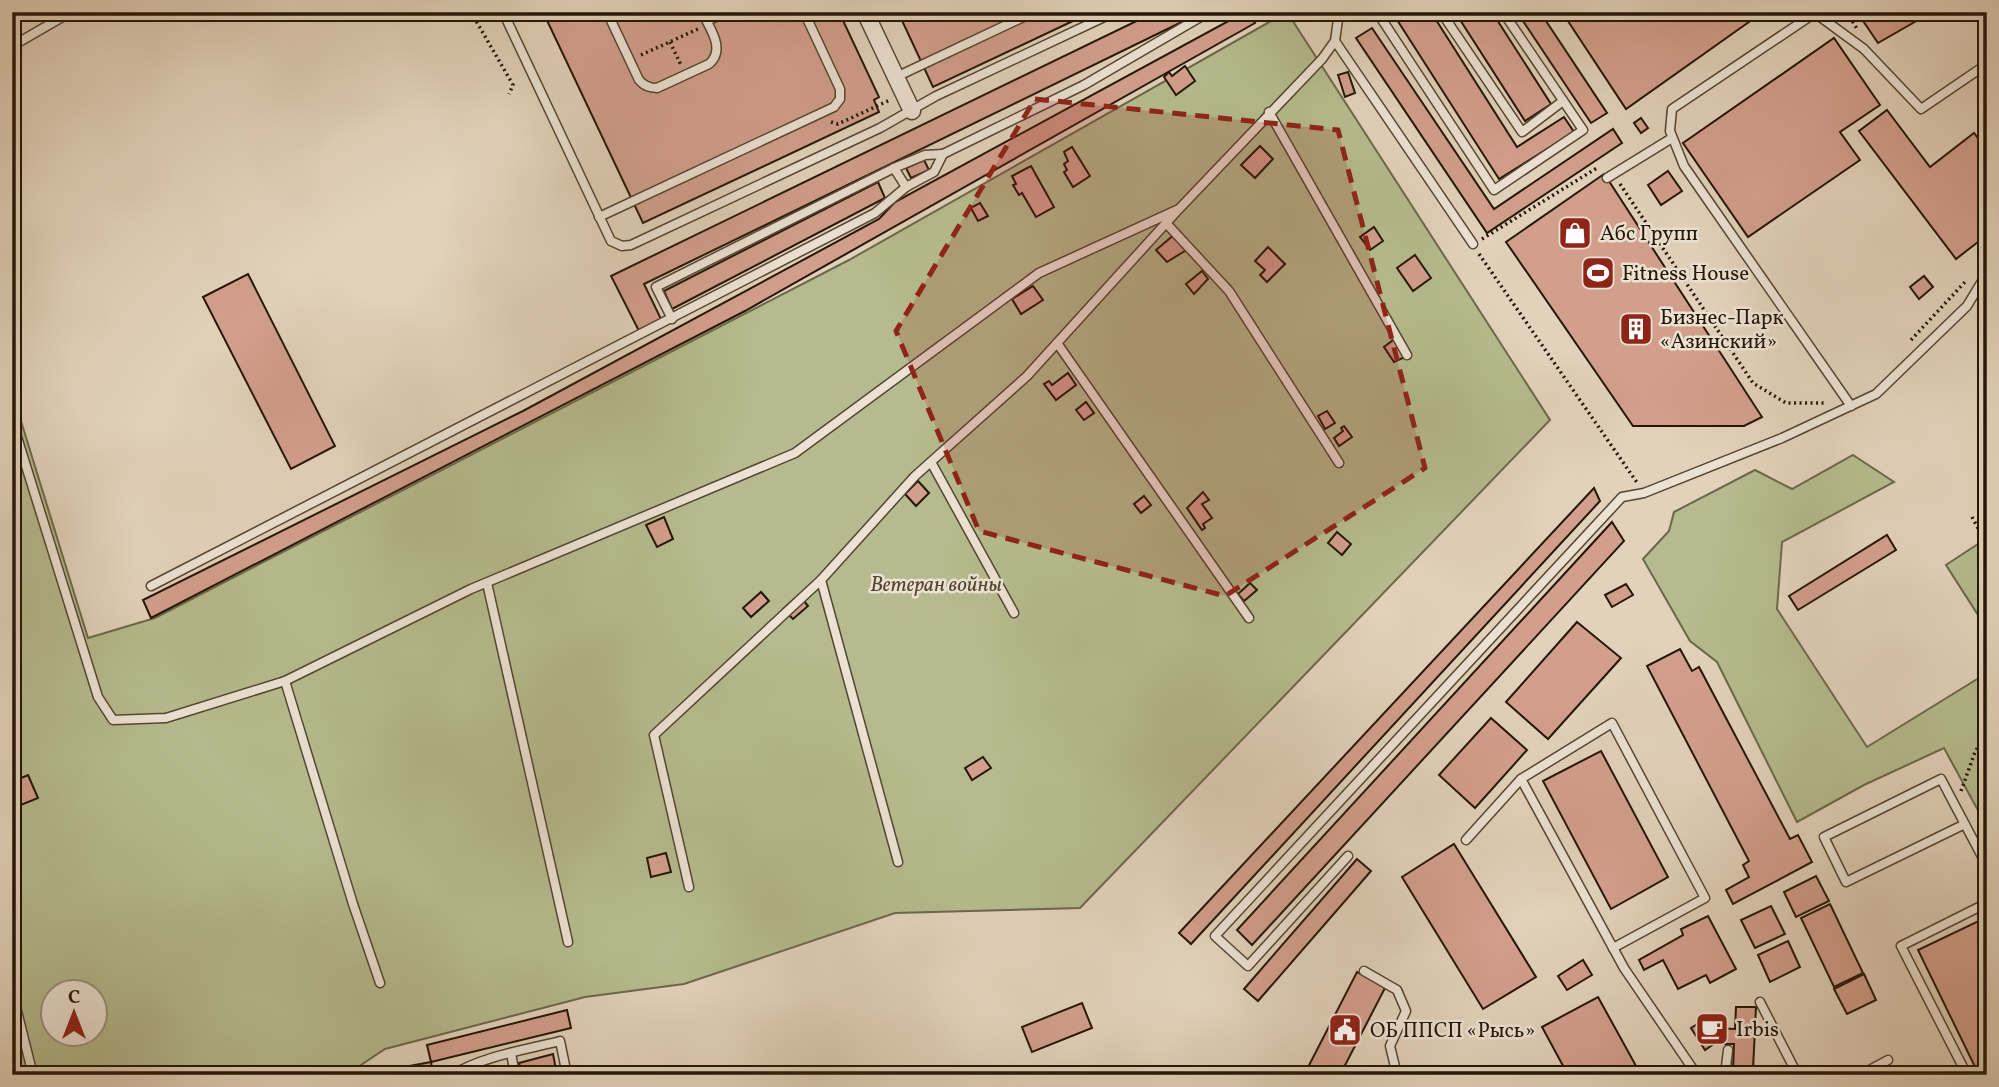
<svg xmlns="http://www.w3.org/2000/svg" width="1999" height="1087" font-family="Vollkorn,serif">
  <rect width="100%" height="100%" fill="#e2d2bb"/>
  <filter id="stains"><feTurbulence type="fractalNoise" baseFrequency=".00286" numOctaves="4"/><feColorMatrix values="0 0 0 0 .2 0 0 0 0 .09 0 0 0 0 .02 0 0 0 .5 -.17"/></filter>
  <radialGradient id="worn" r=".72"><stop offset=".6" stop-color="#630" stop-opacity="0"/><stop offset="1" stop-color="#630" stop-opacity=".3"/></radialGradient>
  <g fill="#b5bb8e" stroke="#6c684a" stroke-width="2" fill-rule="evenodd">
    <path d="M1287 12 1550 420 1080 908 895 913 684 984 585 997 385 1049 346 1075H12V392L88 638 155 618 849 260ZM52 992H94V1034H52Z"/>
    <path d="M1853 455 1894 482 1782 542 1777 609 1867 747 1987 673V827L1944 748 1864 785 1797 822 1717 662 1690 641 1643 559 1669 531 1674 512 1755 470 1792 489Z"/>
    <path d="M1987 538V629L1946 565Z"/>
  </g>
  <g fill="#d39f8d" stroke="#241605" stroke-width="2">
    <path d="M543 12H839L879 97 874 100 879 112 643 223Z"/>
    <path d="M898 12H1092L933 87Z"/>
    <path d="M1155 12H1185L1188 19 644 284 661 319 639 331 611 276Z"/>
    <path d="M1245 12H1248L1255 23 745 311 151 618 143 600 523 411 879 219 895 202Z"/>
    <path d="M1392 12H1431L1517 147 1564 117 1574 132 1499 179Z"/>
    <path d="M1455 12H1492L1551 104 1525 121Z"/>
    <path d="M1517 12H1540L1607 113 1591 123Z"/>
    <path d="M1562 12H1763L1626 109Z"/>
    <path d="M1857 12H1932L1878 43Z"/>
    <path d="M1372 28 1494 209 1613 129 1622 143 1487 233 1356 38Z"/>
    <path d="M1834 38 1880 105 1840 132 1860 160 1748 237 1683 143Z"/>
    <path d="M1185 66 1195 81 1176 95 1164 77 1169 72 1172 76Z"/>
    <path d="M1348 72 1355 93 1345 97 1338 75Z"/>
    <path d="M1887 110 1930 167 1974 133 1987 150V235L1956 259 1859 131Z"/>
    <path d="M1641 118 1648 128 1641 133 1634 123Z"/>
    <path d="M1987 131V149L1978 138Z"/>
    <path d="M1260 146 1273 159 1255 178 1241 165Z"/>
    <path d="M1072 147 1090 176 1073 187 1064 172 1067 170 1064 164 1068 161 1064 152Z"/>
    <path d="M924 160 929 170 911 178 906 168Z"/>
    <path d="M1031 166 1054 207 1036 217 1022 193 1019 195 1013 185 1016 184 1012 176Z"/>
    <path d="M1668 171 1682 191 1661 205 1648 185Z"/>
    <path d="M1604 174 1607 178 1762 417 1744 426H1633L1506 242Z"/>
    <path d="M878 182 885 198 672 309 664 291Z"/>
    <path d="M980 203 988 216 978 221 971 208Z"/>
    <path d="M1374 227 1383 241 1370 250 1360 237Z"/>
    <path d="M1175 234 1188 249 1167 262 1156 250Z"/>
    <path d="M1268 247 1285 264 1267 282 1260 275 1265 270 1255 261Z"/>
    <path d="M1415 255 1431 278 1413 291 1397 268Z"/>
    <path d="M1202 271 1208 279 1194 294 1186 284Z"/>
    <path d="M248 274 335 446 291 469 203 297Z"/>
    <path d="M1924 276 1933 287 1919 299 1910 287Z"/>
    <path d="M1033 286 1043 300 1021 314 1012 299Z"/>
    <path d="M1397 337 1409 355 1394 362 1384 347Z"/>
    <path d="M1068 373 1076 385 1056 400 1044 384 1049 381 1052 385Z"/>
    <path d="M1086 402 1094 413 1084 420 1076 410Z"/>
    <path d="M1327 411 1335 423 1325 429 1318 416Z"/>
    <path d="M1344 426 1352 437 1339 446 1334 438 1343 431 1341 428Z"/>
    <path d="M918 481 929 493 916 506 905 494Z"/>
    <path d="M1594 488 1600 501 1191 944 1179 933Z"/>
    <path d="M1203 492 1209 500 1202 504 1212 518 1203 524 1205 528 1202 530 1187 508Z"/>
    <path d="M1144 496 1151 505 1141 513 1134 504Z"/>
    <path d="M664 517 673 539 657 547 646 525Z"/>
    <path d="M1612 522 1624 541 1252 945 1237 930Z"/>
    <path d="M1337 532 1351 544 1342 555 1328 543Z"/>
    <path d="M1887 535 1896 550 1798 610 1789 596Z"/>
    <path d="M1250 583 1257 590 1244 601 1238 594Z"/>
    <path d="M1626 584 1633 595 1612 607 1605 595Z"/>
    <path d="M761 592 769 601 751 617 743 608Z"/>
    <path d="M799 595 808 606 793 619 783 609Z"/>
    <path d="M1577 622 1621 658 1548 739 1506 702Z"/>
    <path d="M1680 649 1692 671 1699 667 1790 839 1798 835 1812 862 1733 904 1726 890 1749 877 1743 865 1749 861 1647 666Z"/>
    <path d="M1491 718 1527 750 1475 808 1439 775Z"/>
    <path d="M1601 751 1668 877 1611 909 1543 781Z"/>
    <path d="M983 757 991 768 972 780 965 768Z"/>
    <path d="M28 775 38 798 16 807 12 799V782Z"/>
    <path d="M1454 844 1536 977 1483 1009 1402 877Z"/>
    <path d="M666 853 671 872 651 877 647 858Z"/>
    <path d="M1357 859 1371 871 1258 1001 1244 989Z"/>
    <path d="M1816 876 1829 901 1796 917 1784 892Z"/>
    <path d="M1830 904 1863 973 1834 987 1801 918Z"/>
    <path d="M1771 906 1785 934 1755 948 1741 920Z"/>
    <path d="M1708 916 1736 969 1710 983 1706 975 1678 989 1663 960 1644 970 1639 960 1683 935 1681 929Z"/>
    <path d="M1987 917V1075H1979L1918 950Z"/>
    <path d="M1788 941 1800 967 1770 982 1758 955Z"/>
    <path d="M1583 960 1592 975 1567 990 1558 976Z"/>
    <path d="M1357 972 1386 986 1340 1075H1304Z"/>
    <path d="M1864 974 1876 1000 1847 1014 1834 989Z"/>
    <path d="M1598 997 1641 1075H1568L1542 1027Z"/>
    <path d="M1082 1003 1092 1028 1032 1052 1022 1027Z"/>
    <path d="M1736 1007H1756L1753 1070H1733L1734 1044H1714L1721 1039 1714 1028 1735 1029Z"/>
    <path d="M567 1010 571 1028 431 1062 427 1045Z"/>
    <path d="M1707 1018 1721 1039 1705 1050 1691 1028Z"/>
    <path d="M553 1054 557 1075H522L519 1063Z"/>
    <path d="M431 1062 433 1075H362Z"/>
  </g>
  <g fill="none" stroke-linecap="round" stroke-linejoin="round">
    <defs>
      <g id="service">
        <path d="M503 12 611 241 622 246 631 245 880 128 936 96 1115 12"/>
        <path d="M607 12 639 80C644 86 649 88 657 88L709 64C726 49 710 29 702 12"/>
        <path d="M1377 12 1494 190 1583 130 1503 12"/>
        <path d="M1441 12 1522 132 1563 101"/>
        <path d="M707 21 726 12"/>
        <path d="M1335 41 1473 244"/>
        <path d="M14 45 71 12"/>
        <path d="M896 77 1034 12"/>
        <path d="M1269 112 1407 355"/>
        <path d="M894 168 925 155 943 154"/>
        <path d="M1607 178 1672 138"/>
        <path d="M599 217 834 107 840 99V89L804 12"/>
        <path d="M1166 223 1229 291 1339 463"/>
        <path d="M672 319 656 287 894 168 906 187"/>
        <path d="M1057 343 1249 618"/>
        <path d="M1851 406 1684 166 1670 131 1672 109 1815 13 1864 49 1921 109 1987 64"/>
        <path d="M12 421 98 697 113 720 166 718 285 681"/>
        <path d="M931 462 1014 613"/>
        <path d="M821 580 898 862"/>
        <path d="M487 583 568 942"/>
        <path d="M151 586 875 213 906 187 934 172 943 154 1084 85 1209 12"/>
        <path d="M1521 779 1624 968 1697 1075"/>
        <path d="M1965 824 1846 882 1824 837 1941 779 1987 866"/>
        <path d="M1466 840 1521 779 1612 723 1705 898 1613 948"/>
        <path d="M1348 856 1248 966 1215 936 1622 497 1644 493 1782 438 1876 394 1967 306 1987 273"/>
        <path d="M689 887 654 735 821 580 915 476 1027 376 1177 211"/>
        <path d="M1364 971 1397 990 1406 1011 1390 1046 1397 1075"/>
        <path d="M380 983 353 904 285 681 471 589 795 453 1039 273 1179 209 1322 59 1335 41 1339 12"/>
        <path d="M12 991 33 1075"/>
        <path d="M1760 1002 1796 1072 1790 1075"/>
        <path d="M511 1053 515 1075"/>
        <path d="M452 1075C483 1056 525 1050 560 1041L567 1075"/>
        <path d="M1725 1075 1728 1050"/>
        <path d="M1860 1075 1888 1060"/>
        <path d="M1967 1075 1901 946 1987 903"/>
      </g>
      <path id="minor" d="M865 12 912 111"/>
    </defs>
    <use href="#service" stroke="#544532" stroke-width="11"/>
    <use href="#minor" stroke="#544532" stroke-width="19"/>
    <g stroke="#241605" stroke-width="3.5" stroke-dasharray="2 3.5" stroke-linecap="butt">
      <path d="M471 12 513 85 509 94"/>
      <path d="M1847 12 1857 29"/>
      <path d="M1985 12 1987 14"/>
      <path d="M670 42 681 65"/>
      <path d="M641 55 698 29"/>
      <path d="M831 122 838 124 890 100"/>
      <path d="M1620 184 1753 383 1786 403H1827"/>
      <path d="M1482 239 1597 168"/>
      <path d="M1479 254 1638 484"/>
      <path d="M1911 340 1965 282"/>
      <path d="M1972 517 1987 545"/>
      <path d="M1961 791 1975 752 1987 732"/>
    </g>
    <use href="#service" stroke="#ece2d3" stroke-width="8"/>
    <use href="#minor" stroke="#ece2d3" stroke-width="16"/>
  </g>
  <path fill="#8f2418" fill-opacity="0.2" stroke="#8f2418" stroke-width="5" stroke-dasharray="14 9" stroke-linejoin="round" d="M1035 99 1338 130 1425 468 1225 596 979 531 896 331Z"/>
  <defs>
    <symbol id="shop-square" viewBox="-11 -11 22 22"><rect x="-9" y="-9" width="18" height="18" rx="4" fill="#8f2418" stroke="#ece2d3"/><path d="M-5-2.5h2.3a2.7 3.5 0 0 1 5.4 0H5L5.5 6h-11ZM-1.5-2.5h3a1.5 2.3 0 0 0-3 0Z" fill="#fff"/></symbol>
    <symbol id="stadium-square" viewBox="-11 -11 22 22"><rect x="-9" y="-9" width="18" height="18" rx="4" fill="#8f2418" stroke="#ece2d3"/><path d="M0-5a6.5 5 0 1 0 0 10a6.5 5 0 1 0 0-10ZM-3.5-1.8h7v3.6h-7Z" fill="#fff"/></symbol>
    <symbol id="building-square" viewBox="-11 -11 22 22"><rect x="-9" y="-9" width="18" height="18" rx="4" fill="#8f2418" stroke="#ece2d3"/><path d="M-4-6H4V6H1V3H-1V6H-4ZM-2.5-4.3h1.7v1.8h-1.7ZM.8-4.3h1.7v1.8H.8ZM-2.5-1h1.7V.8h-1.7ZM.8-1h1.7V.8H.8Z" fill="#fff"/></symbol>
    <symbol id="cafe-square" viewBox="-11 -11 22 22"><rect x="-9" y="-9" width="18" height="18" rx="4" fill="#8f2418" stroke="#ece2d3"/><path d="M-5.5-4.5H6V0H3Q3 3.5 0 3.5H-2.5Q-5.5 3.5-5.5 0ZM3-3.2v2h1.7v-2ZM-6 4.5H4V6H-6Z" fill="#fff"/></symbol>
    <symbol id="civic-square" viewBox="-11 -11 22 22"><rect x="-9" y="-9" width="18" height="18" rx="4" fill="#8f2418" stroke="#ece2d3"/><path d="M-.6-6.5H3V-4.5H.6V-3L4-1V1h2V6H-6V1h2V-1L-.6-3ZM-1.2 2.5V6h2.4V2.5Z" fill="#fff"/></symbol>
  </defs>
  <g fill-rule="evenodd">
    <use href="#shop-square" x="1556" y="214" width="38" height="38"/>
    <use href="#stadium-square" x="1579" y="254" width="38" height="38"/>
    <use href="#building-square" x="1617" y="310" width="38" height="38"/>
    <use href="#cafe-square" x="1693" y="1010" width="38" height="38"/>
    <use href="#civic-square" x="1326" y="1011" width="38" height="38"/>
  </g>
  <g text-anchor="middle" stroke-width="5" stroke-linejoin="round" paint-order="stroke">
    <g font-size="21" fill="#241605" stroke="#ece2d3" text-anchor="start">
      <text x="1600" y="240">Абс Групп</text>
      <text x="1622" y="280">Fitness House</text>
      <text x="1660" y="324">Бизнес-Парк<tspan x="1660" dy="24">«Азинский»</tspan></text>
      <text x="1736" y="1036">Irbis</text>
      <text x="1370" y="1037">ОБ ППСП «Рысь»</text>
    </g>
    <g font-size="21" font-style="italic" fill="#50482e" stroke="#ece2d3">
      <text x="936" y="591">Ветеран войны</text>
    </g>
  </g>
  <rect width="1999" height="1087" fill="none" stroke="#e2d2bb" stroke-width="42"/>
  <rect x="14" y="14" width="1971" height="1059" fill="none" stroke="#241605" stroke-width="3.5"/>
  <rect x="21" y="21" width="1957" height="1045" fill="none" stroke="#241605" stroke-width="2"/>
  <g transform="translate(74 1013)"><circle r="33" fill="#ece2d3" stroke="#9c9081" stroke-width="2"/>
  <path d="M0-5L12 26L0 18L-12 26Z" fill="#8f2418"/>
  <text y="-10" font-size="19" font-weight="bold" text-anchor="middle" fill="#241605">С</text>
  </g>
  <rect width="100%" height="100%" filter="url(#stains)"/>
  <rect width="100%" height="100%" fill="url(#worn)"/>
</svg>
